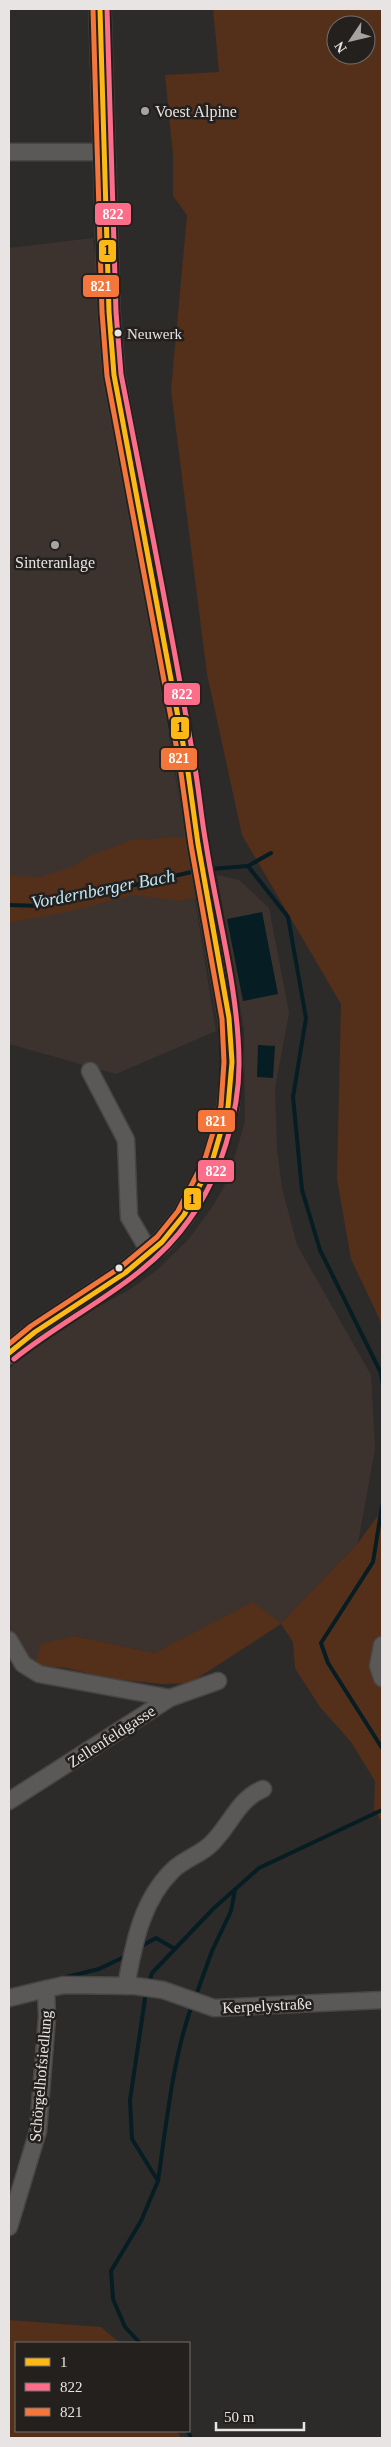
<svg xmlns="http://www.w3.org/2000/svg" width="391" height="2447" font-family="Georgia,serif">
  <rect width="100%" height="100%" fill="#2d2b29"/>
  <g fill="#3c332f">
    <path d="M93 238 102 313 103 356 123 488 159 674 216 1031 116 1074 9 1044V248Z"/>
    <path d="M217 875 239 880 269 908 289 1013 275 1088 277 1150 282 1188 297 1245 371 1375 375 1449 358 1543 281 1623 253 1603 154 1653 75 1636 35 1665 9 1636V1369L35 1346 74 1320 129 1290 157 1270 188 1240 213 1206 228 1179 245 1122 244 1029Z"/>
  </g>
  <g fill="#542f19" fill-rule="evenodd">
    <path d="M213 9H382V1329L380 1320 351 1259 337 1179 341 1004 242 835 207 674 171 390 187 215 173 196V155L165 75 219 72ZM336 25H366V55H336Z"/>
    <path d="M186 837 195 898 178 901 134 895 71 911 9 923V876L40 877 72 867 92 855 132 840Z"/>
    <path d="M382 1510V1823L374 1809 375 1781 351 1742 320 1707 295 1668 293 1642 281 1624 190 1683 163 1684 112 1679 66 1668 35 1665 41 1644 75 1636 154 1653 253 1602 281 1623 358 1543Z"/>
    <path d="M9 2320 101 2327 120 2343H16V2431H177L181 2438H9Z"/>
  </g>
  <g fill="#061d24">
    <path d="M262 912 278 994 243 1001 227 919Z"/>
    <path d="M258 1045 275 1046 273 1078 257 1077Z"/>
  </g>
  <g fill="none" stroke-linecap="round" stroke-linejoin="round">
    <g stroke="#061d24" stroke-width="4">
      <path d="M248 866 271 853"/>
      <path d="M210 869 248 866 288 917 306 1018 293 1097 302 1190 320 1250 381 1373 382 1382"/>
      <path d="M9 905 41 906 196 871"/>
      <path d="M382 1506 373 1562 321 1643 328 1663 382 1748"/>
      <path d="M140 1947 156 1938 175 1949"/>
      <path d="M54 1980 99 1969 128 1955"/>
      <path d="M149 1983 152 1973 213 1909 259 1868 382 1810"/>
      <path d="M195 1998 212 1951 231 1911 235 1890"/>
      <path d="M158 2181C166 2126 173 2057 192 2005"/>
      <path d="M140 2343 125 2327 113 2299 111 2271 141 2221 158 2181 132 2139 130 2100 146 1992"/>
      <path d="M188 2431 191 2438"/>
    </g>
    <defs>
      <g id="minor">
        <path d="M9 152H104"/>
        <path d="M90 1071 126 1140 129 1217 150 1253"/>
        <path d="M9 1640 23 1664 39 1674 170 1698"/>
        <path d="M382 1645 378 1666 382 1678"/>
        <path d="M9 1801 170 1698 218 1681"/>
        <path d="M126 1986C134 1944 141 1901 173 1870 184 1859 200 1855 211 1844 230 1826 238 1799 263 1789"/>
        <path d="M46 1989 64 1985 135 1986 163 1990 214 2008 382 2000"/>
        <path d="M9 1998 46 1989 47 2017 38 2131 9 2227"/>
      </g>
      <path id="major" d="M9 1353 35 1332 125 1273 162 1242 184 1215 212 1162 228 1107 232 1062 229 1018 198 844 187 765 114 375 109 312 100 9"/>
    </defs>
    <use href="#minor" stroke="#474645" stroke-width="19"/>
    <use href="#major" stroke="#474645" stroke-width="24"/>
    <use href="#minor" stroke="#5b5958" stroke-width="16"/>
    <use href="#major" stroke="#6d645e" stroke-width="21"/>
    <defs>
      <path id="bus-1" d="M9 1353 35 1332 125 1273 162 1242 184 1215 212 1162 228 1107 232 1062 229 1018 198 844 187 765 114 375 109 312 100 9"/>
      <path id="bus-2" d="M14 1359C71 1313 146 1282 189 1220 220 1177 240 1113 239 1060 238 988 217 915 206 844 201 817 199 789 194 762 172 632 146 503 121 374L116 312 107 9"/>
      <path id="bus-3" d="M9 1344 31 1326 121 1267 157 1237 178 1211 205 1159 221 1106 224 1062 222 1019 191 845 180 766 107 376 102 312 93 9"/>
    </defs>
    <use href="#bus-1" stroke="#24201e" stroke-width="9"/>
    <use href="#bus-2" stroke="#24201e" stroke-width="9"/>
    <use href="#bus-3" stroke="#24201e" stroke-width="9"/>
    <use href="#bus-1" stroke="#fcb814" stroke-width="5"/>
    <use href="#bus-2" stroke="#fb6d88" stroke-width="5"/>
    <use href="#bus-3" stroke="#f5763a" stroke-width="5"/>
  </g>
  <g fill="#a6a3a2" stroke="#24201e" stroke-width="2">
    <circle cx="145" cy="111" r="5"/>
    <circle cx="55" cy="545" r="5"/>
  </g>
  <g fill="#e7e4e3" stroke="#24201e" stroke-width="2">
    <circle cx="118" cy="333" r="4.5"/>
    <circle cx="119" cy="1268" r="4.5"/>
  </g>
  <g text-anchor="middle" stroke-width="5" stroke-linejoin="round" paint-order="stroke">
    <g font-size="15" fill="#e7e4e3" stroke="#24201e" text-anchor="start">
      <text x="127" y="339">Neuwerk</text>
    </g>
    <g font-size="16" fill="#e7e4e3" stroke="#24201e" text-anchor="start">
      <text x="155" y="117">Voest Alpine</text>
      <text x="55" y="568" text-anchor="middle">Sinteranlage</text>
    </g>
    <g font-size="16" fill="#e7e4e3" stroke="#24201e">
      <text transform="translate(111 1736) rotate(-33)" y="6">Zellenfeldgasse</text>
      <text transform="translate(267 2005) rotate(-3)" y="6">Kerpelystraße</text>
      <text transform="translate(40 2076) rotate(-85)" y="6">Schörgelhofsiedlung</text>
    </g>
    <g font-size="18" font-style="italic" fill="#bfe8f7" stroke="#24201e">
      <text transform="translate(103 889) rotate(-11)" y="6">Vordernberger Bach</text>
    </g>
  </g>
  <g stroke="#24201e" stroke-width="2">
    <rect x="94" y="202" width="38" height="24" rx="5" fill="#fb6d88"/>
    <rect x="98" y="239" width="19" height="24" rx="5" fill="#fcb814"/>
    <rect x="82" y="274" width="38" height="24" rx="5" fill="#f5763a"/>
    <rect x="163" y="682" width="38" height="24" rx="5" fill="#fb6d88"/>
    <rect x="170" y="716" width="20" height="24" rx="5" fill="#fcb814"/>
    <rect x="160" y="747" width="38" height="24" rx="5" fill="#f5763a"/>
    <rect x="197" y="1109" width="39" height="24" rx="5" fill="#f5763a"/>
    <rect x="197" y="1159" width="38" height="24" rx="5" fill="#fb6d88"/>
    <rect x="183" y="1187" width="19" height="24" rx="5" fill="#fcb814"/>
  </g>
  <g font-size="14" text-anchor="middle" font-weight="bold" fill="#fff">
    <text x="113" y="219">822</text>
    <text x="101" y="291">821</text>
    <text x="182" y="699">822</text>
    <text x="179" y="763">821</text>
    <text x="216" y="1126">821</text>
    <text x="216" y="1176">822</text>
  </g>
  <g font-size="14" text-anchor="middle" font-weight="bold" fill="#111">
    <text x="107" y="255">1</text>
    <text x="180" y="732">1</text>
    <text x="192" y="1204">1</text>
  </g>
  <rect width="391" height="2447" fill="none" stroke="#e7e4e3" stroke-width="20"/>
  <rect x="15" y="2342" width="175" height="90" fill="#24201e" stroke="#726e6d"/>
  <rect x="25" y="2358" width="25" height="8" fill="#fcb814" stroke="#726e6d"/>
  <text x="60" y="2367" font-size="15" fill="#e7e4e3">1</text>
  <rect x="25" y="2383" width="25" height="8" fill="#fb6d88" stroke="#726e6d"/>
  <text x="60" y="2392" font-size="15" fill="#e7e4e3">822</text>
  <rect x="25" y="2408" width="25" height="8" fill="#f5763a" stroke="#726e6d"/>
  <text x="60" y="2417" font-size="15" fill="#e7e4e3">821</text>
  <g transform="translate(351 40) rotate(235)"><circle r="24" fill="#24201e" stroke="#726e6d"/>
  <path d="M0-4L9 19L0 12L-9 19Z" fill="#a6a3a2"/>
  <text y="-8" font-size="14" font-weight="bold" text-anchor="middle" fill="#e7e4e3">N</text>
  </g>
  <path d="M216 2422v8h88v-8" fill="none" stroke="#e7e4e3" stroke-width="2.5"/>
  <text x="224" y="2422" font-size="15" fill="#e7e4e3" stroke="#24201e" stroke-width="4" paint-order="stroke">50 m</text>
</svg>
